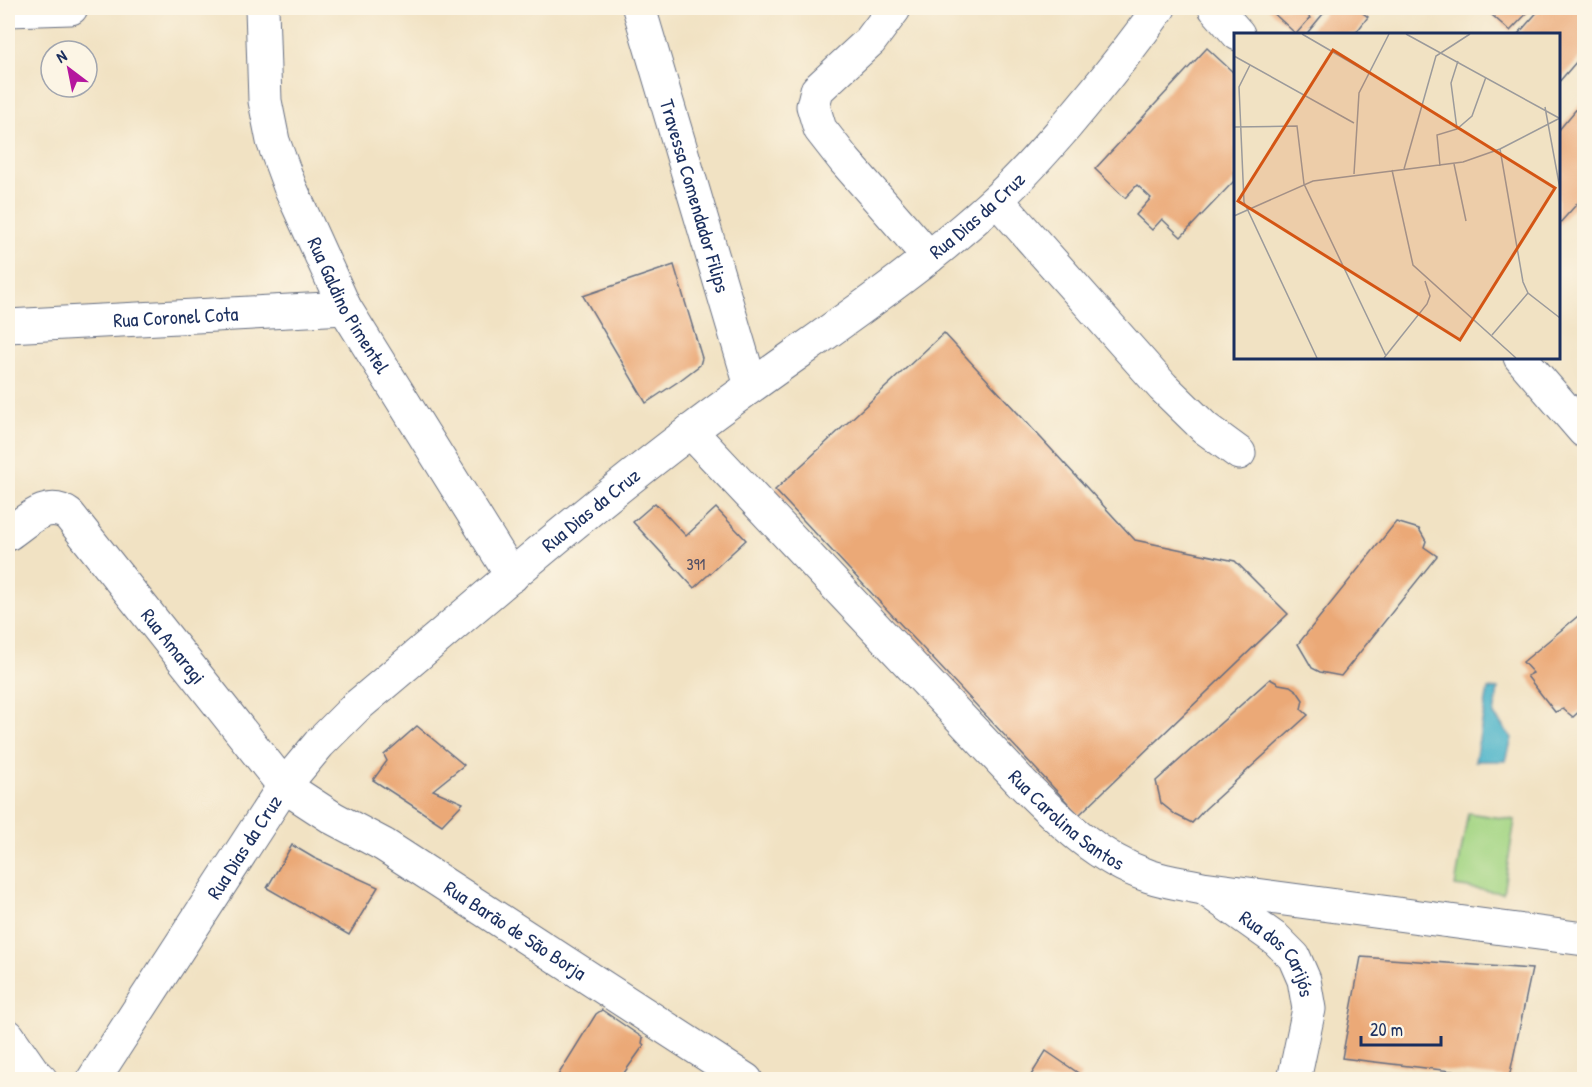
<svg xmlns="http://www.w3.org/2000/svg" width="1592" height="1087" font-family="'Patrick Hand',sans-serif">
  <rect width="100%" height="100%" fill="#fcf5e5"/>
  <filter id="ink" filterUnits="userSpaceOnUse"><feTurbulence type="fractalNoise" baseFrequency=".0167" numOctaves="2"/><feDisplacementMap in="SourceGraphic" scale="12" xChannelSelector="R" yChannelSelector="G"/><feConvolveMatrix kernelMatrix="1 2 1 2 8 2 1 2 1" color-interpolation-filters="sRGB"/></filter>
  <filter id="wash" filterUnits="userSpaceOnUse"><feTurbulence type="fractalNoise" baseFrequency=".008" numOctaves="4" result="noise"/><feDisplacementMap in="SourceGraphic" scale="24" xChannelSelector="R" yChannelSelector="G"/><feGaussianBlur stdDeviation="1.35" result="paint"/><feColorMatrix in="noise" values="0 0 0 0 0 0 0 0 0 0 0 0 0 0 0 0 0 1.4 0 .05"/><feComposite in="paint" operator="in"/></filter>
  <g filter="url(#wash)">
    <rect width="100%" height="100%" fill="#f1e2c3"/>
    <path fill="#a5d685" stroke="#608272" stroke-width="1.5" d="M1468 813 1515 820 1503 893 1455 886Z"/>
    <path fill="#4ab3c9" stroke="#327194" stroke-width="1.5" d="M1488 689H1498L1494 715 1512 738 1506 761H1475Z"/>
    <g id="blocks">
      <g fill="#eba977">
        <path d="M1268 8H1302L1310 18 1296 34Z"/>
        <path d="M1328 8H1356L1368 17 1355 34H1310L1308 32Z"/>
        <path d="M1484 8H1532L1510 31Z"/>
        <path d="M1541 8H1584V53L1558 83V34H1518Z"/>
        <path d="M1207 48 1235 74V180L1181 237 1162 219 1152 230 1136 215 1151 198 1137 185 1125 198 1095 169Z"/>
        <path d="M1584 100V196L1558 225V131Z"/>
        <path d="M674 265 702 358 700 365 679 381 646 403 583 296Z"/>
        <path d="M944 333 1135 540 1235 561 1288 614 1079 815 775 490Z"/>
        <path d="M655 503 686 536 716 508 746 540 694 588 633 522Z"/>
        <path d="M1396 522 1419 529 1426 541 1424 547 1437 556 1341 676 1320 672 1312 668 1298 644Z"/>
        <path d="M1584 611V707L1573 717 1563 709 1555 712 1527 676 1533 673 1523 662Z"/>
        <path d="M1270 679 1279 684 1290 686 1297 691 1303 700 1301 709 1308 715 1205 809 1192 823 1176 815 1161 803 1156 781Z"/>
        <path d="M417 726 464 765 433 790 463 803 442 825 373 780 387 761 384 755Z"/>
        <path d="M292 845 314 858 378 887 349 935 267 888Z"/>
        <path d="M1361 957 1532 969 1509 1078 1342 1058Z"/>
        <path d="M602 1010 643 1038 642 1043 644 1045 619 1080H555L596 1014Z"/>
        <path d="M1046 1051 1081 1075 1078 1080H1028Z"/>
      </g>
    </g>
  </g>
  <g filter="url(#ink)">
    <use href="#blocks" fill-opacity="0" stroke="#666e81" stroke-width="1.5"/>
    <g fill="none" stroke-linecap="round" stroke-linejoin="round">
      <defs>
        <g id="minor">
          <path id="s1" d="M262 8 265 101 273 141 290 187 345 308 512 576"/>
          <path id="s2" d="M639 8 751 386"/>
          <path d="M893 8 894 9 870 41 817 90 813 106 820 129 845 161 929 257"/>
          <path d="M1215 8 1238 34"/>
          <path d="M8 10 71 8"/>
          <path d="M997 200 1163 387 1205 428 1239 453"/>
          <path id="s3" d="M8 326 345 308"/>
          <path d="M1520 357 1584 431"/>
          <path id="s4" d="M690 431 1020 781C1058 819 1096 858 1149 876 1166 882 1185 884 1203 888L1584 939"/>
          <path id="s5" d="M8 534C27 521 47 499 69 515L284 786 333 818 384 845 746 1080"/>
          <path id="s6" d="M1208 891 1277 940 1294 957 1304 980 1309 1009 1294 1080"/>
          <path d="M8 1036 33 1072 41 1080"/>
          <path id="s7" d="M93 1080 284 786 319 744 356 707C467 614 577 517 692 430 793 353 903 286 996 200 1022 177 1044 151 1066 126 1099 87 1130 49 1159 8"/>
        </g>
      </defs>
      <use href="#minor" stroke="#666e81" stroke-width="35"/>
      <use href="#minor" stroke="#fff" stroke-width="33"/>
    </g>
  </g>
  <g text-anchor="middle" stroke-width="5" stroke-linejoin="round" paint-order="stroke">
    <g font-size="16" fill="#4f4e64">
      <text x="696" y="570">391</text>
    </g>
    <g font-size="20" fill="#1b2f5e" stroke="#fcf5e5">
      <text dy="7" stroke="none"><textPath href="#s2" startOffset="196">Travessa Comendador Filips</textPath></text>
      <text dy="7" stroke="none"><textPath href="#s7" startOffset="1250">Rua Dias da Cruz</textPath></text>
      <text dy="7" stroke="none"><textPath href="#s1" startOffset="315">Rua Galdino Pimentel</textPath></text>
      <text dy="7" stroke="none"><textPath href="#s3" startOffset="168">Rua Coronel Cota</textPath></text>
      <text dy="7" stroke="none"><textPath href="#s7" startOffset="764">Rua Dias da Cruz</textPath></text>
      <text dy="7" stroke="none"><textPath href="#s5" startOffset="237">Rua Amaragi</textPath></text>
      <text dy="7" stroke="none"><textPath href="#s4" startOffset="542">Rua Carolina Santos</textPath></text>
      <text dy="7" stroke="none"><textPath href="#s7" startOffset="278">Rua Dias da Cruz</textPath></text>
      <text dy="7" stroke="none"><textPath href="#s5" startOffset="688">Rua Barão de São Borja</textPath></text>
      <text dy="7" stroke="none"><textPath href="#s6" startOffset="96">Rua dos Carijós</textPath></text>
    </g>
  </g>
  <g transform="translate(1234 33)">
    <rect width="326" height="326" fill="#f1e2c3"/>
    <path fill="none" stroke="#9b9a9b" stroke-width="1.5" d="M68 1 135 40M172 1 325 85M0 23 120 90M16 32 5 54 10 169 83 325M311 74 326 156M0 94 63 93 70 151 152 323M223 96 238 83 252 44M266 116 289 249 294 260 326 285M220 131 232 188M206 133 203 102 223 96 217 50 224 28M170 136 202 23 236 1M158 137 179 232 282 325M120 141 125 60 155 1M0 183 79 148 229 129 266 116 326 85M258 302 294 260M150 325 193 271 196 263 191 248"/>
    <path fill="#d45514" fill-opacity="0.15" stroke="#d45514" stroke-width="3" d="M99 17 321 155 226 307 4 168Z"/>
    <rect width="326" height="326" fill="none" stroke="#1b2f5e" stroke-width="3"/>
  </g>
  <rect width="1592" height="1087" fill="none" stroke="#fcf5e5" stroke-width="30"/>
  <g transform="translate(69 69) rotate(328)"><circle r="28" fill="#fcf5e5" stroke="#a2a6af" stroke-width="1.5"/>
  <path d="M0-4.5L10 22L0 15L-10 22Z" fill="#b5179e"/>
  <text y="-9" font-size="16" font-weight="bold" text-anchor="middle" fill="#1b2f5e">N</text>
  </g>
  <path d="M1361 1036v9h80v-9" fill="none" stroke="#1b2f5e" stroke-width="3"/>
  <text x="1370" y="1036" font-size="18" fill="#1b2f5e" stroke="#fcf5e5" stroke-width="4.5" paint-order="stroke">20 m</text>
</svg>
